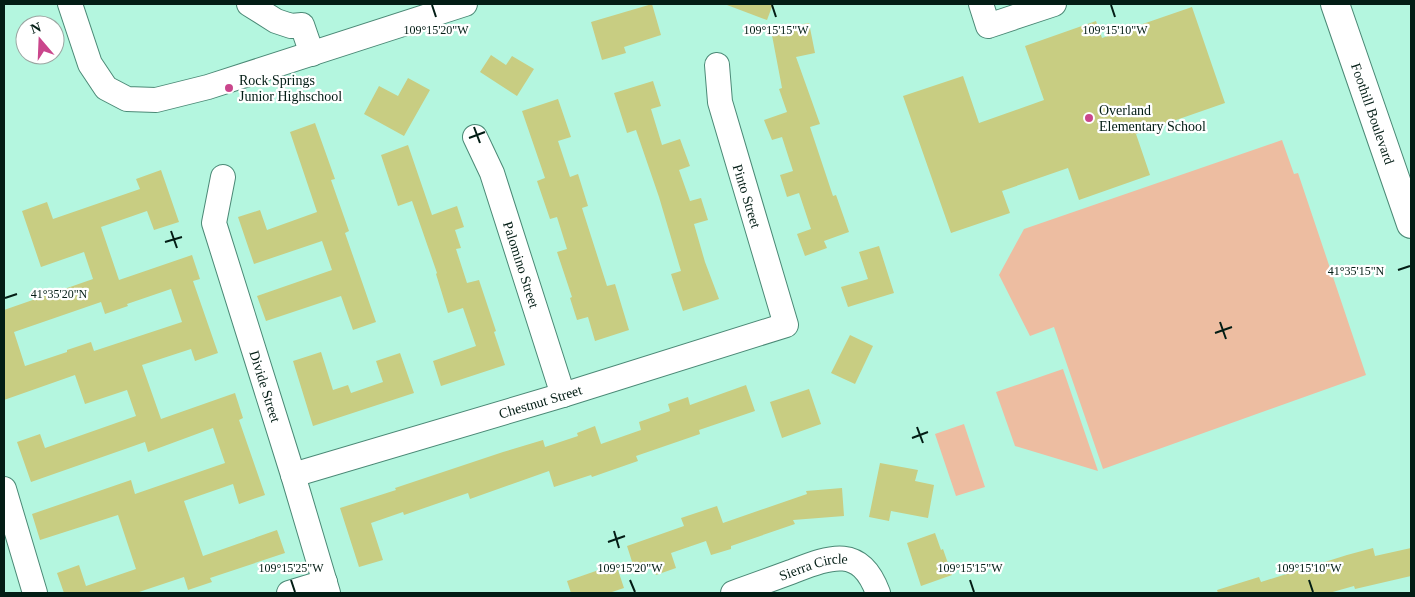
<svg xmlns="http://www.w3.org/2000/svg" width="1415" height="597" font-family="Georgia,serif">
  <rect width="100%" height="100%" fill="#b4f6df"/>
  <g fill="#edbda1">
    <path d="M1282 140 1294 174 1298 173 1366 375 1103 469 1054 327 1030 336 999 275 1024 229Z"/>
    <path d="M1063 369 1098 471 1015 446 996 392Z"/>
    <path d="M964 424 985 487 956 496 935 434Z"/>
  </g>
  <g fill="#c8cd82" fill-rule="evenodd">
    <path d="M652 4 661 35 624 47 626 53 602 60 591 22Z"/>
    <path d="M727 4H773L767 20 727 5Z"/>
    <path d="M1192 7 1225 103 1136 134 1150 175 1079 200 1068 168 1002 191 1010 213 951 233 903 96 963 76 979 123 1044 100 1025 46 1096 21 1102 38Z"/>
    <path d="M809 23 815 53 796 57 820 124 810 127 833 196 836 195 849 232 824 241 827 248 805 256 797 234 811 229 799 193 787 197 780 175 793 171 782 137 772 140 764 120 787 112 779 89 782 88 771 30Z"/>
    <path d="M491 55 506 65 512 56 534 69 517 96 480 72Z"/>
    <path d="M408 78 430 90 404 136 364 114 379 86 398 96Z"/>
    <path d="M653 81 661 106 651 109 662 145 680 139 690 166 679 170 690 201 701 198 708 220 694 224 705 262 719 299 683 311 671 274 681 271 659 197 636 130 627 133 614 93Z"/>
    <path d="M558 99 571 137 558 141 570 177 578 174 588 206 582 208 607 286 615 284 629 330 595 341 588 317 577 320 570 298 572 297 557 252 567 249 557 217 550 219 537 181 545 178 522 111Z"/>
    <path d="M315 123 335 179 331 180 349 231 345 233 376 322 353 330 341 296 266 321 257 296 332 270 322 241 254 264 238 217 260 210 267 230 317 212 290 132Z"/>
    <path d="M408 145 432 215 457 206 464 227 455 230 461 248 456 249 467 283 479 280 496 331 494 332 505 365 441 386 433 361 476 346 463 308 448 313 436 274 437 273 412 201 398 206 381 155Z"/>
    <path d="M161 170 179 222 154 230 147 211 101 227 119 280 192 255 200 279 193 281 218 353 195 361 191 349 142 365 161 419 235 393 243 418 239 420 265 495 239 504 233 484 184 501 203 556 277 530 285 553 210 578 212 582 188 590 184 577 136 593H64L57 573 79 565 86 586 136 569 118 515 40 540 32 514 131 480 135 494 225 463 213 428 148 452 145 442 31 482 17 442 40 434 45 448 136 416 127 390 85 404 75 375 4 400V310L93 279 84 252 41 267 22 211 47 202 53 219 140 189 136 179ZM171 289 182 322 94 351 91 342 67 350V352L25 366 14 332 101 302 105 314 128 306 127 304Z"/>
    <path d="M879 246 894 293 848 307 841 287 868 279 859 252Z"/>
    <path d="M850 335 873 346 855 384 831 373Z"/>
    <path d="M321 352 333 390 348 385 351 393 383 382 376 361 400 353 414 393 313 426 293 361Z"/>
    <path d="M746 385 755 411 699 430 700 434 636 456 638 461 592 477 591 475 554 487 549 471 470 499 468 493 404 515 403 512 371 523 383 560 359 567 340 508 396 490 395 488 503 452 543 440 545 447 578 436 577 433 595 426 601 444 641 430 639 422 670 411 668 404 688 397 690 405Z"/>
    <path d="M809 389 821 424 782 438 770 402Z"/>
    <path d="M880 463 918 470 915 481 934 485 928 518 891 511 889 521 869 517Z"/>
    <path d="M842 488 844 516 793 520 795 524 731 546V549L711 555 706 541 671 553 676 568 656 575 652 565 635 571 627 546 684 526 681 518 717 506 723 523 807 494 806 491Z"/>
    <path d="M935 533 941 550 943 549 952 575 921 586 907 543Z"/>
    <path d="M1373 548 1375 556 1411 548V576L1355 589 1354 586 1329 593H1218L1217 590 1259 577 1261 582 1347 555Z"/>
    <path d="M616 564 624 588 609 593H571L567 581Z"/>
  </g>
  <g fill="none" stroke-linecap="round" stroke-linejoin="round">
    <defs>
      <g id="minor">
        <path d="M70 4 90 64 106 88 127 99 156 100 208 87 465 4"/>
        <path d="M249 4 276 21 291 26 302 25 312 54"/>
        <path d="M981 4 988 26 1054 4"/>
        <path id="s1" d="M475 137 492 173 563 395"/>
        <path id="s2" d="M223 177 214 223 293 475 328 593"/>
        <path id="s3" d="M293 475 563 395 786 325 720 102 717 65"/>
        <path d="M4 489 35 593"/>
        <path d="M289 593 325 582"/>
        <path id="s4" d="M733 593C753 586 772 579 791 572 830 557 860 544 878 593"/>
      </g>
      <g id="major">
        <path id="s5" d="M1335 4 1411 224"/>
      </g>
    </defs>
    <use href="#minor" stroke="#4b8976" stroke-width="26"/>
    <use href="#major" stroke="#4b8976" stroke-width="30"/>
    <use href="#minor" stroke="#fff" stroke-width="24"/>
    <use href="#major" stroke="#fff" stroke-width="28"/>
  </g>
  <path fill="none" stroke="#031d15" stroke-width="2" d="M432 5 436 17M772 5 776 17M1111 5 1115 17M474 127 480 143M469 138 485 132M171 231 177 248M165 242 182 237M1398 270 1410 266M5 298 17 294M1220 322 1226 339M1215 333 1232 327M917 427 923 443M912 438 928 432M614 531 619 548M608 542 625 536M291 580 295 592M630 580 635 592M970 580 974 592M1309 580 1313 592"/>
  <g fill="#ca468c" stroke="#fff" stroke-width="2">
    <circle cx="229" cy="88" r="5"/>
    <circle cx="1089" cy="118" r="5"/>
  </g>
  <g text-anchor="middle" stroke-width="4.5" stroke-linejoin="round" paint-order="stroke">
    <g font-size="14" fill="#031d15" stroke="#fff" text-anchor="start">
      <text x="239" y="85">Rock Springs<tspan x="239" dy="16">Junior Highschool</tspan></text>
      <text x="1099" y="115">Overland<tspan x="1099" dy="16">Elementary School</tspan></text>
    </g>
    <g font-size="14" fill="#031d15" stroke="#fff">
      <text dy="5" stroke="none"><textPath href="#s5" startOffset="116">Foothill Boulevard</textPath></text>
      <text transform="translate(747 196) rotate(73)" y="5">Pinto Street</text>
      <text dy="5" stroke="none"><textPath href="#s1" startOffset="136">Palomino Street</textPath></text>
      <text dy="5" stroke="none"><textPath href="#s2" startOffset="218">Divide Street</textPath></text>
      <text dy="5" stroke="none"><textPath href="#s3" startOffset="258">Chestnut Street</textPath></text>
      <text dy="5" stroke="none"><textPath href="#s4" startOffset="85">Sierra Circle</textPath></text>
    </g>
  </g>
  <g font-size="12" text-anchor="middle" fill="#031d15" stroke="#fff" stroke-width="4.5" stroke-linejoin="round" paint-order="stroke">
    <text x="1115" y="34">109°15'10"W</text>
    <text x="436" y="34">109°15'20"W</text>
    <text x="776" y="34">109°15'15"W</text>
    <text x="1356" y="275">41°35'15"N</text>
    <text x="59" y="298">41°35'20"N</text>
    <text x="291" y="572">109°15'25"W</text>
    <text x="630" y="572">109°15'20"W</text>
    <text x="970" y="572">109°15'15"W</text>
    <text x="1309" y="572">109°15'10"W</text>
  </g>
  <rect width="1415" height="597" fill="none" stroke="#031d15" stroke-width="10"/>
  <g transform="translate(40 40) rotate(341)"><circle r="24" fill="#ffffff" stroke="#9aa5a1"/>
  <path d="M0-4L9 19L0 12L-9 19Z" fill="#ca468c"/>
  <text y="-8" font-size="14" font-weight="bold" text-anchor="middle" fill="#031d15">N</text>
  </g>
</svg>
